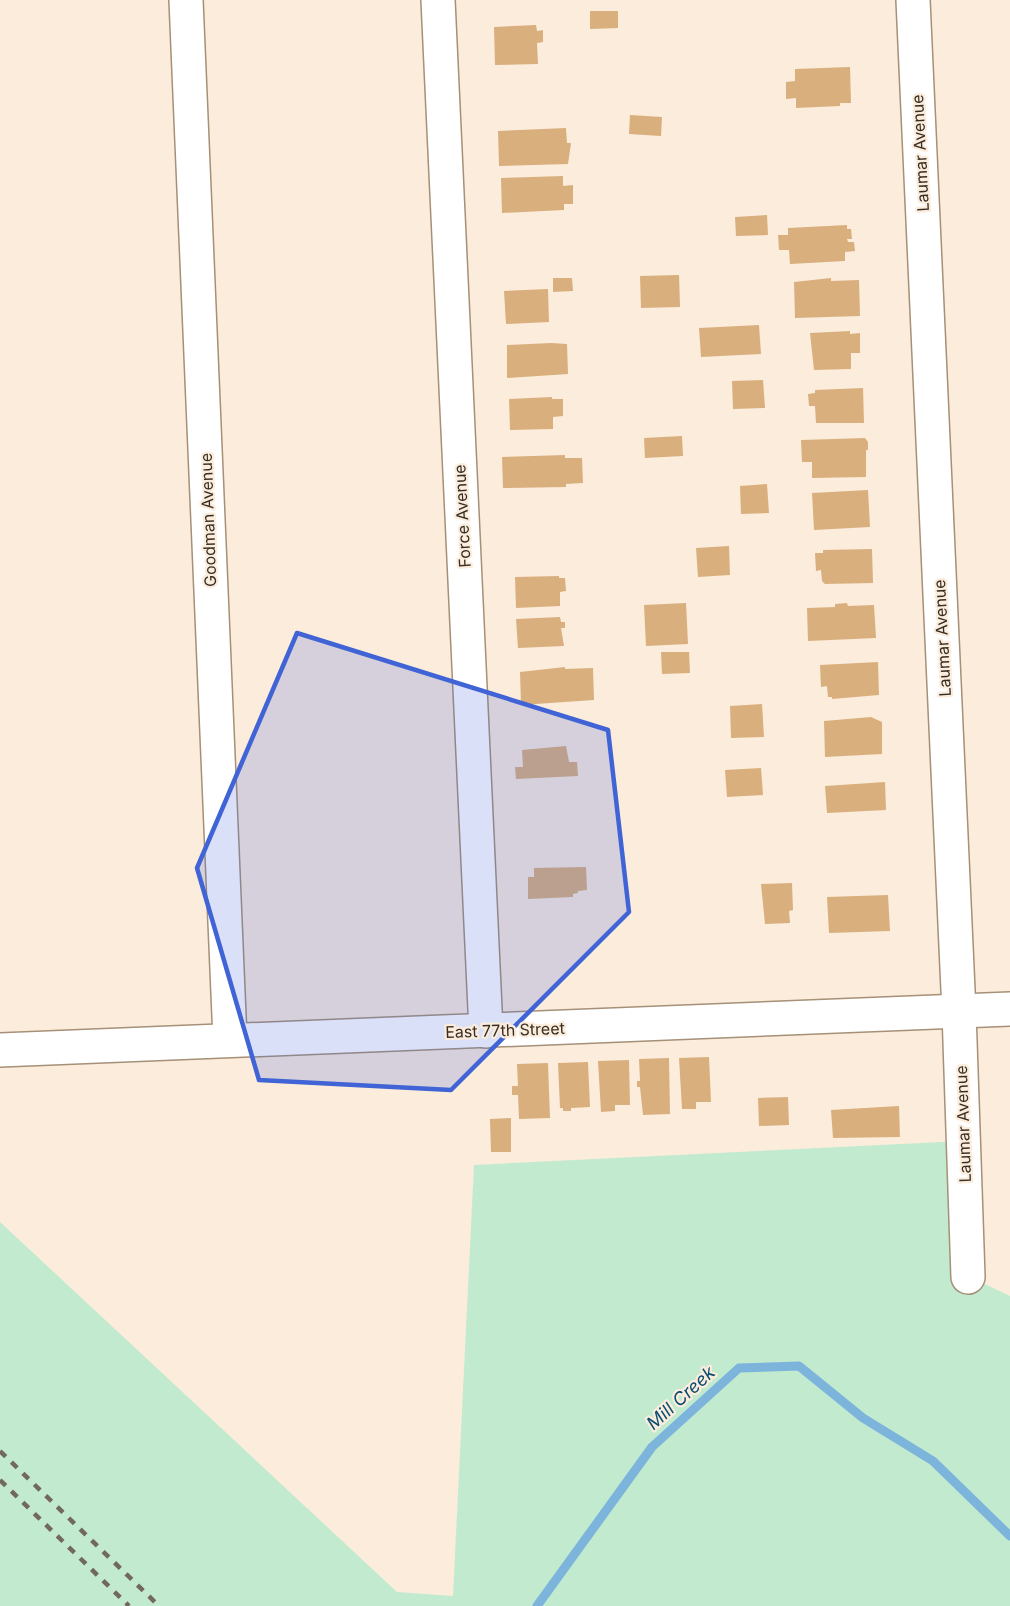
<svg xmlns="http://www.w3.org/2000/svg" width="1010" height="1606" font-family="Inter,sans-serif">
  <rect width="100%" height="100%" fill="#fbecdc"/>
  <path fill="#c2eacf" d="M963 1141 968 1276 1010 1296V1606H0V1222L397 1592 453 1596 474 1165Z"/>
  <g fill="none" stroke-linecap="round" stroke-linejoin="round">
    <path stroke="#7db4dc" stroke-width="9" d="M537 1606 652 1447 739 1368 799 1366 863 1418 933 1461 1010 1536"/>
  </g>
  <g fill="#daaf7e">
    <path d="M590 11H618V28L590 29Z"/>
    <path d="M536 25 537 31 543 30V42L537 43 538 64 495 65 494 27Z"/>
    <path d="M850 67 851 103H840V106L796 108V98L786 99V82L795 81V69Z"/>
    <path d="M630 115 662 117 661 136 629 134Z"/>
    <path d="M566 128 567 143H571L568 164 499 166 498 131Z"/>
    <path d="M563 176V186L573 185V204H564V210L502 213 501 178Z"/>
    <path d="M767 215 768 235 736 236 735 217Z"/>
    <path d="M847 225V229H851L852 239H847L848 242H854L855 251 845 252V261L790 264 789 250H779L778 235H788V228Z"/>
    <path d="M679 275 680 307 641 308 640 276Z"/>
    <path d="M553 278H572L573 291 553 292Z"/>
    <path d="M831 278V281L859 280 860 316 795 318 794 282Z"/>
    <path d="M548 289 549 322 506 324 504 291Z"/>
    <path d="M759 325 761 354 701 357 699 328Z"/>
    <path d="M850 331V334L860 333V353H851V369L814 370 810 333Z"/>
    <path d="M551 343 567 344 568 374 507 378V345Z"/>
    <path d="M763 380 765 408 733 409 732 381Z"/>
    <path d="M863 388 864 423H816L815 406H809L808 394 815 393V390Z"/>
    <path d="M552 397V399H563V416L553 417V429L510 430 509 399Z"/>
    <path d="M682 436 683 456 645 458 644 438Z"/>
    <path d="M865 438 868 442V450H866V477L812 478V462H802L801 440Z"/>
    <path d="M565 455V458H582L583 483 566 484V487L503 488 502 457Z"/>
    <path d="M767 484 769 513 741 514 740 486Z"/>
    <path d="M868 490 870 527 814 530 812 493Z"/>
    <path d="M729 546 730 575 698 577 696 548Z"/>
    <path d="M872 549 873 583 825 584 822 581 821 570 816 571 815 553H823V550Z"/>
    <path d="M559 576V578H565L566 591 560 592V606L516 608 515 577Z"/>
    <path d="M686 603 688 644 646 646 644 605Z"/>
    <path d="M847 603 848 606 874 605 876 638 808 641 807 608 835 607V604Z"/>
    <path d="M560 617 561 622H565V628H561L564 646 518 648 516 619Z"/>
    <path d="M661 652H689L690 673 662 674Z"/>
    <path d="M878 662 879 695 832 699V697H828L827 686 821 687 820 665Z"/>
    <path d="M565 667V669L593 668 594 700 521 705 520 672Z"/>
    <path d="M762 704 764 737 731 738 730 706Z"/>
    <path d="M871 717 882 722V754L825 757 824 721Z"/>
    <path d="M566 746 569 762H577L578 776 516 779 515 767H523L522 750Z"/>
    <path d="M761 768 763 795 727 797 725 770Z"/>
    <path d="M885 782 886 810 827 813 825 786Z"/>
    <path d="M586 867 587 890 578 891V893L573 894V897L528 899V877H534V868Z"/>
    <path d="M792 883 793 910 789 911 790 923 765 924 761 884Z"/>
    <path d="M888 895 890 931 829 933 827 897Z"/>
    <path d="M709 1057 711 1102H696V1109H682L679 1058Z"/>
    <path d="M669 1058 670 1114 643 1115 640 1087H637V1081H640L639 1059Z"/>
    <path d="M629 1060 630 1105H615V1111L601 1112 598 1061Z"/>
    <path d="M588 1062 590 1107 571 1108V1111H563V1108H560L558 1063Z"/>
    <path d="M548 1063 550 1118 519 1119 518 1095H512V1086H518L517 1064Z"/>
    <path d="M788 1097 789 1125 759 1126 758 1098Z"/>
    <path d="M899 1106 900 1137 833 1138 831 1110Z"/>
    <path d="M511 1118V1152H491L490 1119Z"/>
  </g>
  <g fill="none" stroke-linecap="round" stroke-linejoin="round">
    <defs>
      <g id="minor">
        <path d="M186 0 230 1040"/>
        <path d="M438 0 486 1031"/>
        <path d="M913 0 959 1012 968 1277"/>
        <path d="M0 1050 1010 1009"/>
      </g>
    </defs>
    <use href="#minor" stroke="#a69077" stroke-width="36"/>
    <use href="#minor" stroke="#fff" stroke-width="33"/>
    <g stroke="#72685b" stroke-width="4.5" stroke-dasharray="8 8" stroke-linecap="butt">
      <path d="M0 1451 159 1606"/>
      <path d="M0 1480 129 1606"/>
    </g>
  </g>
  <path fill="#4063d5" fill-opacity="0.2" stroke="#4063d5" stroke-width="4.5" stroke-linejoin="round" d="M297 633 608 730 629 912 451 1090 259 1080 197 868Z"/>
  <g text-anchor="middle" stroke-width="4.5" stroke-linejoin="round" paint-order="stroke">
    <g font-size="16" fill="#372e23" stroke="#fbecdc">
      <text transform="translate(920 153) rotate(-93)" y="6">Laumar Avenue</text>
      <text transform="translate(462 516) rotate(-93)" y="6">Force Avenue</text>
      <text transform="translate(208 520) rotate(-92)" y="6">Goodman Avenue</text>
      <text transform="translate(942 638) rotate(-93)" y="6">Laumar Avenue</text>
      <text transform="translate(505 1030) rotate(-2)" y="6">East 77th Street</text>
      <text transform="translate(963 1124) rotate(-92)" y="6">Laumar Avenue</text>
    </g>
    <g font-size="18" font-style="italic" fill="#074c72" stroke="#fbecdc">
      <text transform="translate(681 1398) rotate(-42)" y="6">Mill Creek</text>
    </g>
  </g>
</svg>
